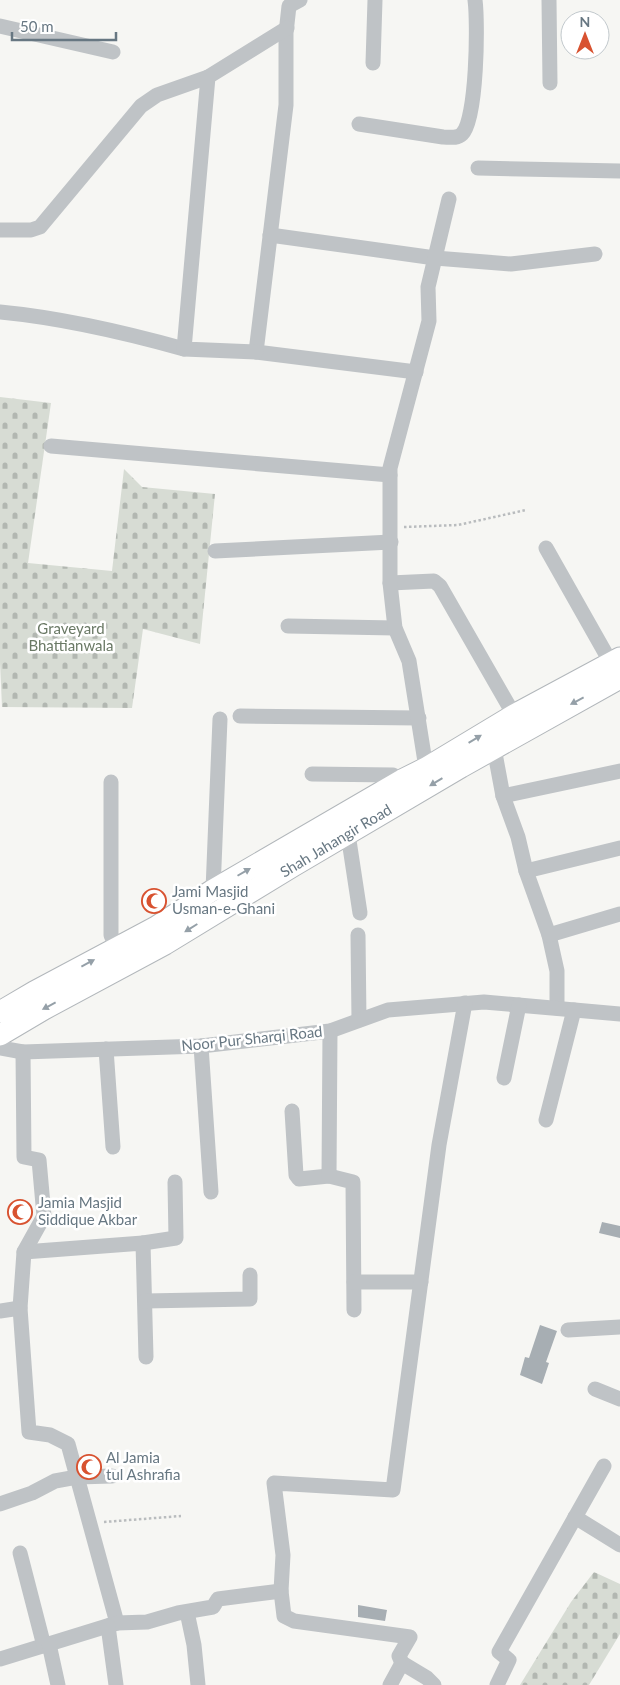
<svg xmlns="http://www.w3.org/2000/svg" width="620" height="1685" font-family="Lato,sans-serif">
  <defs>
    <pattern id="cemetery-stones" width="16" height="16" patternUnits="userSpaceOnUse" patternTransform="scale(1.25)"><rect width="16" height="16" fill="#d7dcd4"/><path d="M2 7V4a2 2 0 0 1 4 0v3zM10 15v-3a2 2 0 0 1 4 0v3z" fill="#b2b7b1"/></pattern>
  </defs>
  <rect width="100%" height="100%" fill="#f6f6f3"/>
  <g fill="url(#cemetery-stones)">
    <path d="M0 397 51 403 28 563 112 571 124 469 142 487 215 494 200 644 143 629 132 708 2 707 0 662Z"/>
    <path d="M594 1572 620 1584V1634L589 1685H520L571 1602Z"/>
  </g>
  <g fill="#a7aeb3">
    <path d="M602 1222 620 1226V1238L599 1233Z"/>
    <path d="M540 1325 557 1331 546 1362 549 1363 542 1384 520 1375 525 1357 529 1358Z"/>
    <path d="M358 1605 387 1610 385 1621 358 1617Z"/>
  </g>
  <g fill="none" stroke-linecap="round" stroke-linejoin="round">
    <defs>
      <g id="secondary">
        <path d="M0 1012 34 992 156 927 213 890 402 780 426 768 514 715 620 658"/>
        <path d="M0 1035 44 1009 165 944 293 866 461 767 620 678"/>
      </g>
    </defs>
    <use href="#secondary" stroke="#b2b7bb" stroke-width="23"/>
    <g stroke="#b9bcbe" stroke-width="2.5" stroke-dasharray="2.5 2.5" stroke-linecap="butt">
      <path d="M404 527 458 525 526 510"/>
      <path d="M104 1522 181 1516"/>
    </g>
    <g stroke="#bfc3c6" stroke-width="15">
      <path d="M300 0 289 6 286 33V105L256 352 416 372"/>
      <path d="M549 0 550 83"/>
      <path d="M0 26 113 52"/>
      <path d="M373 63 375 0"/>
      <path d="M359 124 443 137C449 137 457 139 462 134 477 120 478 22 475 0"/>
      <path d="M478 168 620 171"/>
      <path d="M0 230H31L40 227 141 106 157 95 208 77"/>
      <path d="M270 235 435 258 511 264 595 254"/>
      <path d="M0 312C63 318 123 332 184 349"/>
      <path d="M256 352 184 349 208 77 287 28"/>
      <path d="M51 446 390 475"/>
      <path d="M546 548 611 663"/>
      <path d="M215 551 391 542"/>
      <path d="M390 583 434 581 440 586 514 715"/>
      <path d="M288 626 395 628"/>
      <path d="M240 716 419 718"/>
      <path d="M494 748 503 796 518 837 526 871 549 935 557 971V1008"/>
      <path d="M426 768 409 661 395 628 390 583V468L429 321 428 287 449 199"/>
      <path d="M312 774 393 775 402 780"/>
      <path d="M111 782V935L117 948"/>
      <path d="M503 796 620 771"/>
      <path d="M348 834 360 913"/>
      <path d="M526 871 620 848"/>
      <path d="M213 890 220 719"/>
      <path d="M358 935 359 1020"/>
      <path d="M549 935 620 914"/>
      <path d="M201 1046 211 1192"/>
      <path d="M0 1048 23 1052 201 1046 330 1031 388 1010 484 1002 620 1014"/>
      <path d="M106 1049 113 1147"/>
      <path d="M504 1078 519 1005"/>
      <path d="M292 1111 296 1175 299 1179 329 1176 353 1182 354 1310"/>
      <path d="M546 1120 574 1010"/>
      <path d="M329 1176 330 1031"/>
      <path d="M143 1243 176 1238 175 1182"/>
      <path d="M24 1252 143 1243 146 1357"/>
      <path d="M354 1282H421"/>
      <path d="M145 1301 250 1299V1275"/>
      <path d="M20 1308 24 1252 44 1216 39 1160 24 1157 23 1052"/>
      <path d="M0 1311 20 1308 29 1432 50 1435 68 1444 117 1623 0 1659"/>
      <path d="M568 1330 620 1327"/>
      <path d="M595 1389 620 1399"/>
      <path d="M0 1504 32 1493 55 1481 77 1477 112 1476"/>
      <path d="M575 1517 620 1545"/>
      <path d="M20 1553 44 1646"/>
      <path d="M281 1591 283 1555 274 1483 393 1490 439 1145 465 1003"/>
      <path d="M187 1612 194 1645 198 1685"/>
      <path d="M117 1623 147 1622 178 1613 213 1607 218 1599 281 1591 284 1616 294 1621 410 1637 399 1656 402 1663 427 1678 434 1685"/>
      <path d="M108 1626 116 1685"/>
      <path d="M49 1644 58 1685"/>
      <path d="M390 1685 402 1663"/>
      <path d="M497 1685 509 1660 499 1652 604 1466"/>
    </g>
    <use href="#secondary" stroke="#fff" stroke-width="21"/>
  </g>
  <defs><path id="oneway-solid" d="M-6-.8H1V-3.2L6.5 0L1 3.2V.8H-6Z" transform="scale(1.25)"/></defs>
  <g fill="#95a0a8">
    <use href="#oneway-solid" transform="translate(577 701) rotate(152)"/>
    <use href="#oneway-solid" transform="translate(475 739) rotate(-31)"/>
    <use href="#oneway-solid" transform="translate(436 782) rotate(149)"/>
    <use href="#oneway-solid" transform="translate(244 872) rotate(-30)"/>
    <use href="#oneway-solid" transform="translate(191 928) rotate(148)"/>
    <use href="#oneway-solid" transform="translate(88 963) rotate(-28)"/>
    <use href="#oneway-solid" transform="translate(49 1006) rotate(152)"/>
  </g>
  <defs>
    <symbol id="mosque-ring" viewBox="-11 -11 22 22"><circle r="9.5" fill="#fff" stroke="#d85230" stroke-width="1.5"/><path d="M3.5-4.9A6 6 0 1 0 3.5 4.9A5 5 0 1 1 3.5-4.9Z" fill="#d85230"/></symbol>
  </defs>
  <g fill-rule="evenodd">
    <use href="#mosque-ring" x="140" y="887" width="28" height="28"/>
    <use href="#mosque-ring" x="6" y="1198" width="28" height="28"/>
    <use href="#mosque-ring" x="75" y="1453" width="28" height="28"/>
  </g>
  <g text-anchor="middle" stroke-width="5" stroke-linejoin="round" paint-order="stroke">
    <g font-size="15" fill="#6a7965" stroke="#fff">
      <text x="71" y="634">Graveyard<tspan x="71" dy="17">Bhattianwala</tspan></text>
    </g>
    <g font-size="15" fill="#677782" stroke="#fff">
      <text transform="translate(336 841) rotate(-31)" y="5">Shah Jahangir Road</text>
      <text transform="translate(252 1039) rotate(-6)" y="5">Noor Pur Sharqi Road</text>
    </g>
    <g font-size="15" fill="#677782" stroke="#fff" text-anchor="start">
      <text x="172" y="897">Jami Masjid<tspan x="172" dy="17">Usman-e-Ghani</tspan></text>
      <text x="38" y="1208">Jamia Masjid<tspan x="38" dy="17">Siddique Akbar</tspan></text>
      <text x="106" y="1463">Al Jamia<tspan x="106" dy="17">tul Ashrafia</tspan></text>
    </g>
  </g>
  <g transform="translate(585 35)"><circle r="24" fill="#ffffff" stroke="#c2c9cd"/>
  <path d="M0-4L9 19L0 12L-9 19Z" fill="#d85230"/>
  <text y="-8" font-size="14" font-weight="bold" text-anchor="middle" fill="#677782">N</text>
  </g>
  <path d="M12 32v8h104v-8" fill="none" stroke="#677782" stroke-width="2.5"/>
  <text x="20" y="32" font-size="15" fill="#677782" stroke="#ffffff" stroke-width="4" paint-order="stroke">50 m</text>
</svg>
